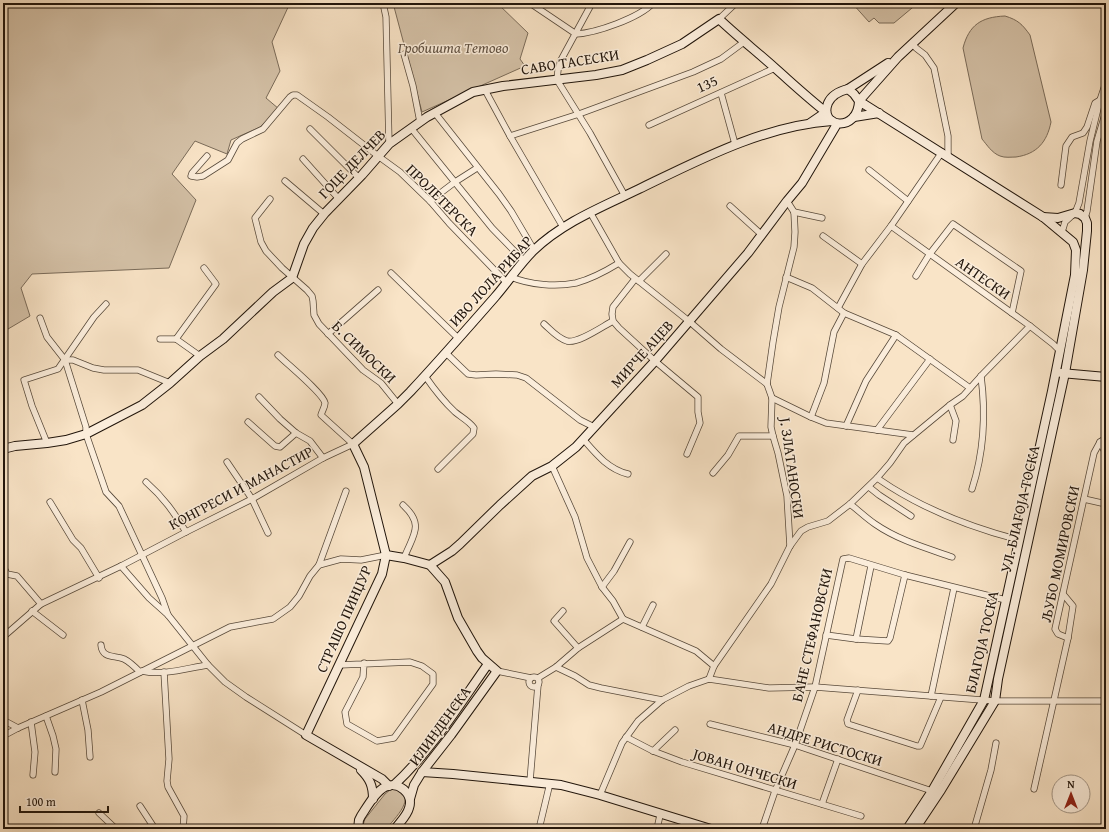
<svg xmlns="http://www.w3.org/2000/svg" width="1109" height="832" font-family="'Gentium Book Plus',serif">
  <rect width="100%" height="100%" fill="#f9e4c7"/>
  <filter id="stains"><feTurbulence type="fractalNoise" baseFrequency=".005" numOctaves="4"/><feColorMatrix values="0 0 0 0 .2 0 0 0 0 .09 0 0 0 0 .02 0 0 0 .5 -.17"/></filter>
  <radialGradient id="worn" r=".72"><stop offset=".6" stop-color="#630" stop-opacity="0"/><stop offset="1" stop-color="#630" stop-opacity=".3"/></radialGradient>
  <g fill="#d4c1a7" stroke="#7a6b59">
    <path d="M3 3H290L272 42 280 71 266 98 279 109 260 127 231 140 227 154 195 141 172 174 196 200 169 268 32 274 21 288 30 316 3 332Z"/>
    <path d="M393 3H497L528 33 520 59 525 66 422 112Z"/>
    <path d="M852 3H918L894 23H879L874 18 869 22Z"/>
    <path d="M1005 16C1018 20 1022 24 1030 35L1051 122C1047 142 1037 154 1016 157 1011 157 1005 158 1000 156 992 153 987 145 982 139L963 48C969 25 981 17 1005 16Z"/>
    <path d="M395 789C419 796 394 819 386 829H364L363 825 365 819 385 794 390 790Z"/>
  </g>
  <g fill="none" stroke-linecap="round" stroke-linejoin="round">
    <defs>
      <g id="street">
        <path d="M383 3 386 17 389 144"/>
        <path d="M530 3 576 34C596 33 639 18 653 3"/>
        <path d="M592 3 561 60 558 70 557 80 590 133 625 196"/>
        <path d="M719 19 736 3"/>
        <path d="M912 43 916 48 925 55 934 68 948 136V156"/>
        <path d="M404 54 413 86 420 122"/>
        <path d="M485 90 510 136 563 227"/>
        <path d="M721 93 735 144"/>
        <path d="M435 113 499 194 511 211 534 250"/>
        <path d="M649 125 775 68"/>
        <path d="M411 128 492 228 524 261"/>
        <path d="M310 129 359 178"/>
        <path d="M510 136 579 114 693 72 721 59 744 42"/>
        <path d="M207 156 192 173 191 176 197 177 203 176 228 160 237 143 242 139 263 129 290 97 293 95H297L328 117 378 156 400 172 430 201 449 223 507 283"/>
        <path d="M303 159 338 198"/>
        <path d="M869 170 908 201"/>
        <path d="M285 181 324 214"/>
        <path d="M1061 185 1066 146 1072 137 1083 133 1087 127 1095 103 1100 100"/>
        <path d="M270 199 255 218 261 242 266 251 282 268 307 290 312 296 313 301 314 315 319 324 363 370 381 383 398 404"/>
        <path d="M430 201 455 182 477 168"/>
        <path d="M787 201 794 212 795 232 794 247 779 307 773 342 767 384 772 398 771 427 773 436 778 453 787 496 790 546"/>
        <path d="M730 206 762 235"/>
        <path d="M590 212 619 263 630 274 690 322 721 349 767 384"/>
        <path d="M794 212 822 218"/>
        <path d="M1085 218 1087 211 1097 141 1106 111"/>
        <path d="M891 226 1030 326 1053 344 1060 351"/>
        <path d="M1062 232 1065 222 1075 213 1079 203 1090 141 1100 100 1106 82"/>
        <path d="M823 236 862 264"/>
        <path d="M391 273 458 338"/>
        <path d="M916 276 929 255 953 224 1021 271 1012 313"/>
        <path d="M511 277C530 285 556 287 576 283 591 279 606 271 619 263"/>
        <path d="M786 277 812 288 844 313 896 335 970 388"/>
        <path d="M635 279 613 307 612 314 613 321 619 328 655 361 698 397V412L700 423 687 454"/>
        <path d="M639 281 666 254"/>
        <path d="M838 308 862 264 891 226 942 152"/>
        <path d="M40 318 47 337 65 360 86 427V434L106 492 119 506 162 598 168 615"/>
        <path d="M544 324C551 330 557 338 567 341 578 344 603 326 613 321"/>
        <path d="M328 334 378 290"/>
        <path d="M160 339H176L200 356"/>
        <path d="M176 339 216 284 204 268"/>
        <path d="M446 353 468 374 476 375 496 374 517 375 526 378 580 420 594 427"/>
        <path d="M65 360H73L93 368 104 370H138L170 383"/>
        <path d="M425 376C434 389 443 401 455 412 461 417 469 421 474 428L473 434 438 469"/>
        <path d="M259 397 280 419 296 433 310 441 323 458"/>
        <path d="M772 398 811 417 826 423 913 435"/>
        <path d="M950 405 956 421 953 440"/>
        <path d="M811 417 824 383 834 332 844 313"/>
        <path d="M248 422 275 446 280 447 296 433"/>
        <path d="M846 426 866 381 896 335"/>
        <path d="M877 430 930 359"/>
        <path d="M583 439C596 454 608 469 628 474"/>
        <path d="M1100 442 1106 454"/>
        <path d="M47 443 32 406 24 380 58 369 94 317 106 304"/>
        <path d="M227 462 252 499 268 533"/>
        <path d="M552 466 575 517 587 558 602 587 613 601 623 619 696 651 714 666"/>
        <path d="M713 473 728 455 739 436H773"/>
        <path d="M877 478C920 508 969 527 1019 540"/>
        <path d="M146 482C164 498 173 511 186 532"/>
        <path d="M869 487 879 495 911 516"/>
        <path d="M972 489C984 452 986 414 981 376"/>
        <path d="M1084 499 1106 504"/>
        <path d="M50 502 73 540 81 548 99 578"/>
        <path d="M850 504C858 510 866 518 875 524 898 540 926 548 952 557"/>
        <path d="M403 505C425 525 413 535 404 558"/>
        <path d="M319 565 346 491"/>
        <path d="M3 566 7 574 17 576 41 604"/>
        <path d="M121 566 149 598 168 615 208 665 225 682 246 697 306 735"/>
        <path d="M602 587 614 571 630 542"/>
        <path d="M1063 594 1073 606 1068 638"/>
        <path d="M32 611 63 635"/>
        <path d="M563 611 554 621 578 648"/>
        <path d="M642 627 653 605"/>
        <path d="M826 635 856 639 888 641 890 638 905 575"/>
        <path d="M3 637 41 604 121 566 186 532 252 499 323 458 353 444 321 415C322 411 325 407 325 403 323 393 287 364 278 355"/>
        <path d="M856 639 871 566"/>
        <path d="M101 645C102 659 115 655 124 659 130 662 135 667 140 672"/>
        <path d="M339 665 410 662 422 666 433 674V684L394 738 377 741 347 724 345 712 363 677 364 663"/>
        <path d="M556 667 575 676 589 685 601 688 662 700"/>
        <path d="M142 671C163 676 187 668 208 665"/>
        <path d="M497 671 531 678"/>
        <path d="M164 672 169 759 167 781 168 787 184 816 183 829"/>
        <circle cx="534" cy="682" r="5"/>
        <path d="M538 678 556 667 578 648 623 619"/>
        <path d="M709 679 714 666 771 584 790 546 801 531 808 527 828 521 850 504 877 478 890 463 904 443 950 405 963 396 981 376 1030 326"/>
        <path d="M858 690 847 720 848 724 917 746H920L921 744 941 697"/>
        <path d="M931 696 954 588"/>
        <path d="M82 700 88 730 90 757"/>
        <path d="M46 716 53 736 56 749 55 772"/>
        <path d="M3 720 18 728"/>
        <path d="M31 722 35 752 33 775"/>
        <path d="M710 724 795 745 932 791"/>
        <path d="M3 736 18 728 101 692 230 627 273 619 290 607 299 596 310 576 319 565 341 559 361 560 386 555"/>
        <path d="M626 737 653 751 682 762 861 816"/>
        <path d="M653 751 675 730"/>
        <path d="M530 781 538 685"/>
        <path d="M1034 789 1068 638 1058 634 1055 629 1094 453 1100 442 1106 438"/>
        <path d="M600 795 622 743 638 721 662 700 689 686 709 679 769 688 815 687 995 701H1106"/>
        <path d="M822 804 838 759"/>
        <path d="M140 806 155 829"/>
        <path d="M99 813 116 829"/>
        <path d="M539 829 550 783"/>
        <path d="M657 829 660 815"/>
        <path d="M762 829 775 791 795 745 815 687 843 559 849 558 905 575 1006 600"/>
        <path d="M974 829 991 770 996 743"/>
      </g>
      <g id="secondary">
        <path d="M848 89 888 63"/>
        <path d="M854 117 879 113"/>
        <path d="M1061 373 1106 377"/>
        <path d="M3 449 15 446 47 443 66 440 86 434 142 405 170 383 200 356 223 339 273 292 292 278 304 244 313 228 325 213 362 175 389 144 427 117 473 92 503 86 596 75 622 70 647 60 682 44 719 19C737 36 756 51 775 68 792 83 808 98 826 112L810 123"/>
        <path d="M386 555 404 558 430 565 445 582 458 618 477 651 482 658 497 671 451 735 422 772 414 785 410 799"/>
        <path d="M430 565 452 551 460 544 500 505 532 476 552 466 576 447 655 361 748 253 787 201 802 183 837 124"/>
        <path d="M361 770C370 779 373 786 373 799"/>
        <path d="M422 772 453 774 561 785 600 795 711 829"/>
        <path d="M394 785C431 751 459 705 488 664"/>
        <path d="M389 786 382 779 306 735 382 574 386 555 364 467 353 444 398 404 410 392C439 361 467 329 495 297 508 282 519 265 533 251 563 222 602 207 639 189 701 159 763 126 832 121"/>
        <path d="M358 829 359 820 361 816C367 807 375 792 385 787 398 780 414 794 409 808 407 816 399 823 395 829"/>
        <path d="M907 829 932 791 984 700 1052 391 1075 275 1076 250 1073 242 1043 217 859 101 854 94 848 89C840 91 832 94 828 103 818 128 858 133 859 101L898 57 956 3"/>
        <path d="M915 829 941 790 995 701 998 679 1065 373 1083 270 1087 231V223L1085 218 1080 214 1075 213 1058 218 1043 217"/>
      </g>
    </defs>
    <use href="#street" stroke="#57493a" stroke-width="7"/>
    <use href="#secondary" stroke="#21150b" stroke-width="10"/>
    <use href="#street" stroke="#fbeddb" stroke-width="5.5"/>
    <use href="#secondary" stroke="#fbeddb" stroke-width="8"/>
  </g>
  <g text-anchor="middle" stroke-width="3" stroke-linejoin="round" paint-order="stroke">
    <g font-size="15" font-style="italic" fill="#605142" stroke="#fbeddb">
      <text x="453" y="53">Гробишта Тетово</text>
    </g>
    <g font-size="15" fill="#21150b" stroke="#fbeddb">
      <text transform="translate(570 62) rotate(-9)" y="5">САВО ТАСЕСКИ</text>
      <text transform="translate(707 84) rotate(-24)" y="5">135</text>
      <text transform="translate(352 164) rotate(-46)" y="5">ГОЦЕ ДЕЛЧЕВ</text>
      <text transform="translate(442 200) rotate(45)" y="5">ПРОЛЕТЕРСКА</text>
      <text transform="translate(983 278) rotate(35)" y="5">АНТЕСКИ</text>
      <text transform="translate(491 281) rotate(-48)" y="5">ИВО ЛОЛА РИБАР</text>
      <text transform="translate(364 352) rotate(44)" y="5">Б. СИМОСКИ</text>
      <text transform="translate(642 354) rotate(-48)" y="5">МИРЧЕ АЦЕВ</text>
      <text transform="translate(792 468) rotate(82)" y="5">Ј. ЗЛАТАНОСКИ</text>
      <text transform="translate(241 488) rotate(-28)" y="5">КОНГРЕСИ И МАНАСТИР</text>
      <text transform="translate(1020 509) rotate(-77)" y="5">УЛ. БЛАГОЈА ТОСКА</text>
      <text transform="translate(1060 554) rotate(-78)" y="5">ЉУБО МОМИРОВСКИ</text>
      <text transform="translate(344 619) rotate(-66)" y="5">СТРАШО ПИНЏУР</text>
      <text transform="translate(812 635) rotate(-77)" y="5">БАНЕ СТЕФАНОВСКИ</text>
      <text transform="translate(982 642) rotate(-77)" y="5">БЛАГОЈА ТОСКА</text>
      <text transform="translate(440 726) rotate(-54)" y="5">ИЛИНДЕНСКА</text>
      <text transform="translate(825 744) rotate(17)" y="5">АНДРЕ РИСТОСКИ</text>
      <text transform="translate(745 769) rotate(17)" y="5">ЈОВАН ОНЧЕСКИ</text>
    </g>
  </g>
  <rect width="1109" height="832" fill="none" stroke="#f9e4c7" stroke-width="16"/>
  <rect x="4" y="4" width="1101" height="824" fill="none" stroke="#21150b" stroke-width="2"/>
  <rect x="8" y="8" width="1093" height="816" fill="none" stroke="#21150b"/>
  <g transform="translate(1071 794)"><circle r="19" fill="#fbeddb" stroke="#a49788"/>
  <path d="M0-3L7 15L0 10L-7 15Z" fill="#8f2418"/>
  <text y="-6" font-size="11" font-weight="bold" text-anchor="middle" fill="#21150b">N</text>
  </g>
  <path d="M20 806v6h88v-6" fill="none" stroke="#21150b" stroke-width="2"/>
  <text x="26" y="806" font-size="12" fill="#21150b" stroke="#fbeddb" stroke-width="3" paint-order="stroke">100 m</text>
  <rect width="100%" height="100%" filter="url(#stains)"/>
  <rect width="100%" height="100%" fill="url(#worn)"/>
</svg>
